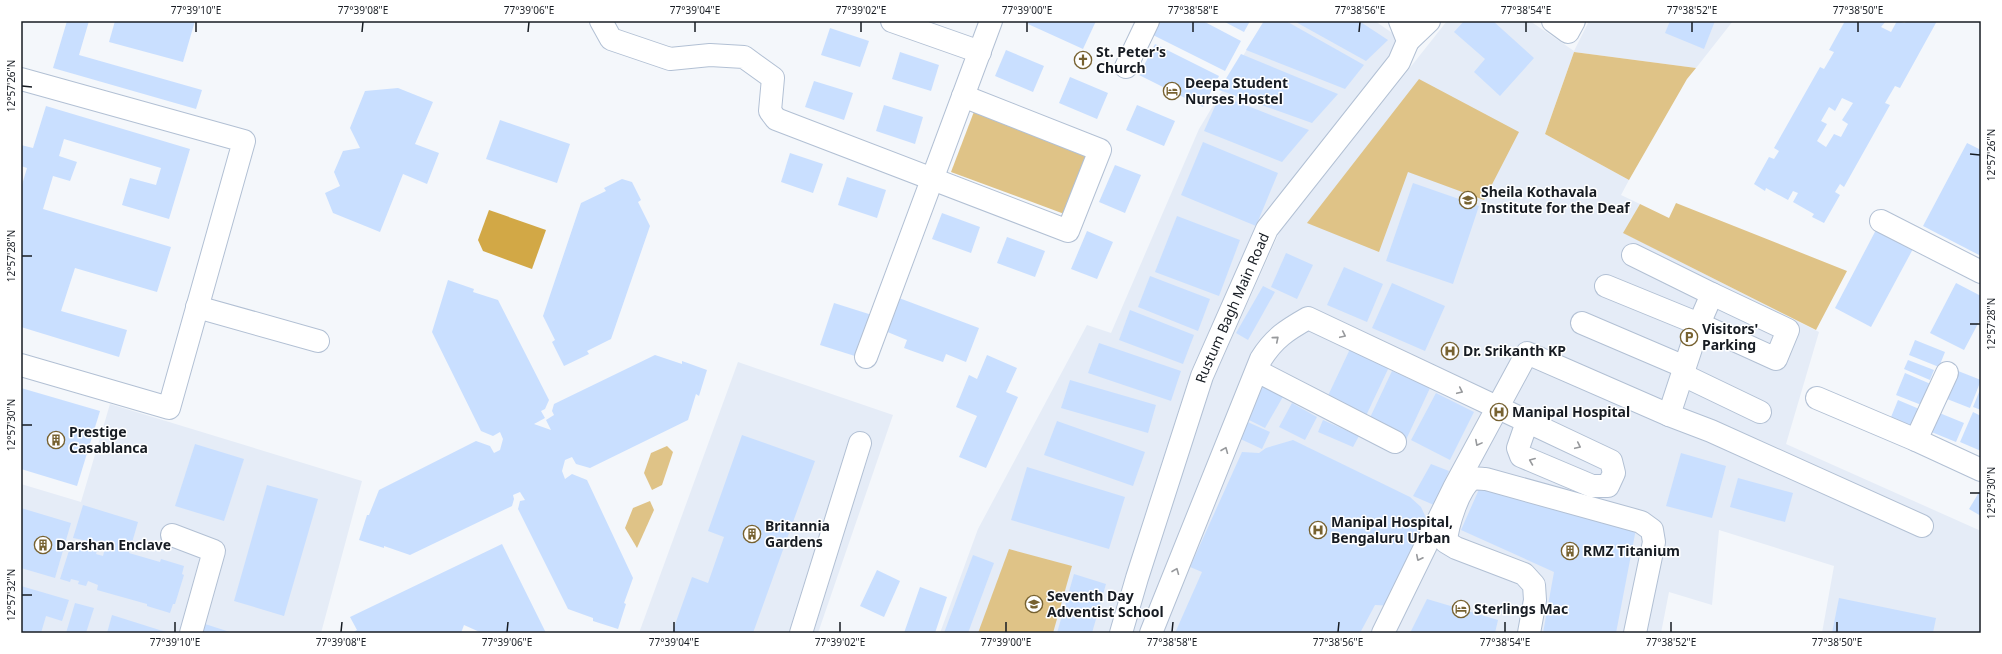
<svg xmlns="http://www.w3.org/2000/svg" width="2002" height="654" font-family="'Noto Sans',sans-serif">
  <rect width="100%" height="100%" fill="#f4f7fb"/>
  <g fill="#e5ecf7">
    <path d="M1264 21H1375L1398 37 1390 56 1258 224 1191 371 1126 575 1109 633H940L978 529 1087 325 1111 333 1199 129Z"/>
    <path d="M1447 21H1530L1574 51 1589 21H1733L1696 68 1574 52 1545 134 1629 180 1621 195 1640 204 1624 233 1819 332 1786 444 1981 531V633H1822L1834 566 1719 530 1712 605 1669 592 1661 633H1133L1147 583 1213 380 1279 233Z"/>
    <path d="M738 362 893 415 818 633H639Z"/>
    <path d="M110 404 362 481 321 633H21V484L81 502Z"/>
  </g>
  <g fill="#dfc387">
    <path d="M1574 52 1696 68 1687 79 1629 180 1545 134Z"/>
    <path d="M1419 79 1519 132 1484 200 1408 172 1379 252 1307 223Z"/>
    <path d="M975 109 1091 152 1067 215 951 172Z"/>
    <path d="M1676 203 1847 271 1816 330 1623 233 1640 204 1669 218Z"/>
    <path d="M667 446 673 452 662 485 652 490 644 473 651 453Z"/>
    <path d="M650 501 654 510 637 548 625 528 633 508Z"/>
    <path d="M1009 549 1072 566 1053 633H978Z"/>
  </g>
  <path fill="#d2a846" d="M489 210 546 230 532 269 483 251 478 240Z"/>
  <g fill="#c9dfff" fill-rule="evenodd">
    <path d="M67 21H89L79 55 202 90 196 109 53 68Z"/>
    <path d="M115 21H195L183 62 109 42Z"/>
    <path d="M1029 21H1096L1083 49 1028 24Z"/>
    <path d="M1155 21H1203L1241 41 1225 71 1149 33Z"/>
    <path d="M1223 21H1250L1244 32Z"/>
    <path d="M1264 21H1286L1364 65 1345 89 1246 50Z"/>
    <path d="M1294 21H1359L1388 40 1366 61Z"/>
    <path d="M1464 21H1493L1534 58 1500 96 1474 72 1485 59 1454 32Z"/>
    <path d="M1670 21H1715L1704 49 1665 33Z"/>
    <path d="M1845 21H1886L1881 27 1891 32 1897 21 1905 23 1906 21H1937L1900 88 1895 86 1885 103 1890 105 1844 187 1840 184 1835 192 1840 195 1824 223 1812 217 1814 214 1793 202 1798 193 1793 191 1788 200 1766 188 1765 191 1754 184 1769 157 1774 159 1779 151 1774 148 1820 67 1824 69 1834 52 1829 50ZM1842 98 1853 103 1842 120 1848 124 1841 137 1834 134 1826 147 1817 141 1827 124 1821 121 1829 107 1835 111Z"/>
    <path d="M830 28 869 41 860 67 821 55Z"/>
    <path d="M1155 44 1219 76 1203 107 1139 75Z"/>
    <path d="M1006 50 1044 66 1033 92 995 76Z"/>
    <path d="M900 52 939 65 931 91 892 79Z"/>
    <path d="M1241 54 1338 94 1312 123 1219 90Z"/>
    <path d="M1070 77 1108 93 1097 119 1059 103Z"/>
    <path d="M814 81 853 93 844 120 805 107Z"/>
    <path d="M398 88 433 102 415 144 439 153 427 184 403 174 380 232 333 213 325 193 340 186 334 172 343 151 360 148 350 128 365 91Z"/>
    <path d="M1220 95 1309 130 1282 162 1204 131Z"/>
    <path d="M884 105 923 117 915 144 876 131Z"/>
    <path d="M1137 105 1175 121 1164 146 1126 130Z"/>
    <path d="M46 106 190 149 169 219 122 205 130 178 156 185 161 168 64 139 59 156 77 162 70 181 53 176 43 209 171 247 157 292 75 268 61 311 127 330 119 357 21 327V188L27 168 21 166V145L33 148Z"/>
    <path d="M500 120 570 144 557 183 486 159Z"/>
    <path d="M1203 142 1278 173 1256 226 1181 195Z"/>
    <path d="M1967 143 1981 150V256L1923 226Z"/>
    <path d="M790 153 823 164 813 193 781 182Z"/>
    <path d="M1115 165 1141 175 1125 213 1099 202Z"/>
    <path d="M847 177 886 190 877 218 838 205Z"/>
    <path d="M622 179 632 182 641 200 638 202 650 226 611 339 587 351 589 354 564 366 552 342 555 340 543 316 581 203 606 191 604 188Z"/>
    <path d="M1413 183 1479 206 1453 284 1386 261Z"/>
    <path d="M942 213 980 227 971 253 932 239Z"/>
    <path d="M1177 216 1240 240 1219 296 1155 272Z"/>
    <path d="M1877 228 1914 247 1871 327 1835 308Z"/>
    <path d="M1087 231 1113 242 1097 279 1071 269Z"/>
    <path d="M1007 237 1045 251 1035 277 997 263Z"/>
    <path d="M1286 253 1313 265 1297 299 1271 287Z"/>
    <path d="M1344 267 1383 284 1367 322 1327 305Z"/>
    <path d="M1150 276 1210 299 1198 331 1138 307Z"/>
    <path d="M448 280 474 289 473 292 498 300 549 400 545 409 541 411 545 418 534 424 551 430 546 420 554 415 552 411 554 404 655 355 682 364V361L707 370 699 396 696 394 688 420 590 468 576 464 572 457 565 460 562 471 565 479 572 474 587 480 633 578 624 603 626 604 618 629 593 621V618L568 609 518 509 520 501 525 500 520 492 513 495 514 499 512 506 410 555 384 546V548L359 540 367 515H369L379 490 476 441 490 446 494 453 500 450 503 439 500 432 493 436 481 431 432 332Z"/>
    <path d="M1392 283 1445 306 1425 351 1372 328Z"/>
    <path d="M1956 283 1981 296V318L1964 350 1930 333Z"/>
    <path d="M1263 286 1275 292 1248 340 1236 333Z"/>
    <path d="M899 298 979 328 966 362 946 354 943 362 904 348 907 340 885 331Z"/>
    <path d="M834 303 872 315 858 357 820 345Z"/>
    <path d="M1130 310 1194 335 1183 364 1119 340Z"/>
    <path d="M1915 340 1945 352 1939 367 1909 355Z"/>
    <path d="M1099 343 1181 371 1171 401 1088 373Z"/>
    <path d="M1350 349 1389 367 1364 420 1325 402Z"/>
    <path d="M987 355 1017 368 1006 392 1018 397 986 468 959 457 977 416 956 407 969 375 977 379Z"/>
    <path d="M1908 360 1934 370 1930 380 1904 369Z"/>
    <path d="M1953 369 1981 380 1970 408 1942 397Z"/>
    <path d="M1392 371 1430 388 1405 442 1367 424Z"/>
    <path d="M1905 373 1933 385 1924 406 1896 395Z"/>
    <path d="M1268 377 1288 388 1265 428 1245 418Z"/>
    <path d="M1070 380 1156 405 1148 433 1061 408Z"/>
    <path d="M1981 387V410L1973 407Z"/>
    <path d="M21 388 100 411 77 486 21 469Z"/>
    <path d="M1436 393 1474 412 1450 460 1411 440Z"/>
    <path d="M1898 400 1924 411 1915 432 1889 422Z"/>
    <path d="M1292 403 1317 417 1305 440 1279 427Z"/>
    <path d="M1937 412 1964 423 1956 442 1929 431Z"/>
    <path d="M1973 412 1981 416V451L1960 442Z"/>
    <path d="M1241 419 1270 432 1262 449 1234 436Z"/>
    <path d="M1323 420 1359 436 1353 447 1318 432Z"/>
    <path d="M1057 421 1145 452 1133 486 1044 455Z"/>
    <path d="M742 435 815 461 753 633H672L692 577 708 583 724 537 708 531Z"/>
    <path d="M1293 440 1410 497 1421 507 1428 522 1395 606 1375 605 1360 633H1175L1202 572 1190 567 1242 452 1259 453 1266 448Z"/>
    <path d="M195 444 244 459 224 521 175 506Z"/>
    <path d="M1681 453 1726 466 1712 518 1666 506Z"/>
    <path d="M1431 464 1449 471 1434 505 1413 496Z"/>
    <path d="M1027 467 1125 497 1109 549 1011 520Z"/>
    <path d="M1738 478 1793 493 1785 522 1730 507Z"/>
    <path d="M267 485 318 499 284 616 234 601Z"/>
    <path d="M1480 487 1636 529 1616 633H1543L1554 572 1461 530Z"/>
    <path d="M1981 489V516L1969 509Z"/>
    <path d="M83 505 138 522 129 553 160 562 161 559 184 566 182 574 184 575 175 604H173L170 613 147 606V604L97 590 98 585 88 581 86 586 78 584 79 581 71 579 70 582 60 579 72 541 81 543 80 547 88 549 89 546 98 548 96 554 103 556 105 548 92 544 93 542 73 538Z"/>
    <path d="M21 508 71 523 55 578 21 568Z"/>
    <path d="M502 544 546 633H482L464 625 461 633H352L357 630 350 617Z"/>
    <path d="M973 555 994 563 968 633H944Z"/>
    <path d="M877 570 900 581 884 617 860 606Z"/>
    <path d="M1074 574 1106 584 1092 633H1057Z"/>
    <path d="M21 586 69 600 62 621 46 616 41 633H21Z"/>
    <path d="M920 587 947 597 935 633H904Z"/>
    <path d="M1839 598 1936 618 1933 633H1832Z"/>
    <path d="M1427 599 1498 620 1495 633H1410Z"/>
    <path d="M75 603 94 608 86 633H66Z"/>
    <path d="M112 615 169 633H107Z"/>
    <path d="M205 624 233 633H202Z"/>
  </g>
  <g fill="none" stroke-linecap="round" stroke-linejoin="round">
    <defs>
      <g id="minor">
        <path d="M601 21 611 39 670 59 710 55 744 57 773 78 770 111 776 119 1068 231 1100 150 963 96"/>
        <path d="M892 21 980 52"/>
        <path d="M1553 21 1568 32 1574 21"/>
        <path d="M1408 41 1429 21"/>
        <path d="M1126 67 1148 21"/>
        <path d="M21 79 244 141 169 408 21 365"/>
        <path d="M1881 221 1981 272"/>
        <path d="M1633 255 1712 294 1699 324 1669 415"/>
        <path d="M1606 286 1699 324 1776 359 1788 330 1712 294"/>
        <path d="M197 307 318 341"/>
        <path d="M1582 323 1685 367"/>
        <path d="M866 357 991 21"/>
        <path d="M1257 371 1395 442"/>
        <path d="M1683 375 1760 412"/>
        <path d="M1817 398 1916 440 1981 470"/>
        <path d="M1916 440 1947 373"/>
        <path d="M172 535 214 551 191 633"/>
        <path d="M801 633 860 443"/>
        <path id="s1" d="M1121 633 1137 578 1202 376 1267 229 1399 62 1408 41 1400 21"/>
        <path d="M1151 633 1261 359C1274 338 1287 330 1308 318L1611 461 1614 473 1608 486H1592L1521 456 1518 448 1527 422"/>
        <path d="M1383 633 1454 488 1527 353 1669 415 1711 431 1922 526"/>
        <path d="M1529 633 1535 600 1534 585 1524 574 1456 548 1446 542C1447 527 1459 485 1473 479 1476 478 1482 479 1486 479L1641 522 1652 530 1654 542 1635 633"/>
      </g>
    </defs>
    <use href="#minor" stroke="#b2c0d4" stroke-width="24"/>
    <use href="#minor" stroke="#fff" stroke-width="22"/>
  </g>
  <defs><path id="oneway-chevron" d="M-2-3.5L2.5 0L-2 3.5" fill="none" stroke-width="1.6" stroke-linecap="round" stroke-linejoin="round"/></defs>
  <g stroke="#97999c">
    <use href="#oneway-chevron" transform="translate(1343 335) rotate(25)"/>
    <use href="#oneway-chevron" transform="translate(1276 339) rotate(-40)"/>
    <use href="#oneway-chevron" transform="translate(1460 391) rotate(25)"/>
    <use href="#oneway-chevron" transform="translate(1478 443) rotate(118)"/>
    <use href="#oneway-chevron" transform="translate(1578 446) rotate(25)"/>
    <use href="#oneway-chevron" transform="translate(1225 450) rotate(-68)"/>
    <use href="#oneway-chevron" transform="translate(1532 461) rotate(-158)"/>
    <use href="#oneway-chevron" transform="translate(1419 558) rotate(116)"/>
    <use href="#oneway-chevron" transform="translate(1176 571) rotate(-68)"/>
  </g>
  <path fill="none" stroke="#171c23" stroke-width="1.5" d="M196 32V22M362 32 363 22M528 32 529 22M695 32V22M861 32V22M1027 32V22M1193 32V22M1359 32 1360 22M1526 32V22M1692 32V22M1858 32V22M22 86 32 87M1970 154 1980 155M22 256H32M1970 324H1980M22 425H32M1970 493H1980M22 595H32M175 632V622M341 632 342 622M507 632 508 622M674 632V622M840 632V622M1006 632V622M1172 632 1173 622M1338 632 1339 622M1505 632V622M1671 632V622M1837 632V622"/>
  <defs>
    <symbol id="church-ring" viewBox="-11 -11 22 22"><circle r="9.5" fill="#fff" stroke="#776231" stroke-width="1.5"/><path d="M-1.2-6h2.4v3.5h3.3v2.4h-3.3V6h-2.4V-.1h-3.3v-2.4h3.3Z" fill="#776231"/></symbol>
    <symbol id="hotel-ring" viewBox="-11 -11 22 22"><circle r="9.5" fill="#fff" stroke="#776231" stroke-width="1.5"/><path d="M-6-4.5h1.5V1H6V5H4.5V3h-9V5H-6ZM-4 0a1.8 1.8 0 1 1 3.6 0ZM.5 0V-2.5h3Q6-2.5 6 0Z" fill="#776231"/></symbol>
    <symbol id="school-ring" viewBox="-11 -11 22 22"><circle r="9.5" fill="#fff" stroke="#776231" stroke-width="1.5"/><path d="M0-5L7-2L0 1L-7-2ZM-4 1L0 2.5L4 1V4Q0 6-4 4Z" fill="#776231"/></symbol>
    <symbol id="parking-ring" viewBox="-11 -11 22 22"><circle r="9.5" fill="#fff" stroke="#776231" stroke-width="1.5"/><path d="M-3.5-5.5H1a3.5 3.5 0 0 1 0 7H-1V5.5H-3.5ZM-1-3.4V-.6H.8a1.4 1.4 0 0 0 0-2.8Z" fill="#776231"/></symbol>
    <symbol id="hospital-ring" viewBox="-11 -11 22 22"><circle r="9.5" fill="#fff" stroke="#776231" stroke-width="1.5"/><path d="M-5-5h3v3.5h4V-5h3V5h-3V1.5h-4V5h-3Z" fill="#776231"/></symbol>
    <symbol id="building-ring" viewBox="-11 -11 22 22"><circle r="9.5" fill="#fff" stroke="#776231" stroke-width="1.5"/><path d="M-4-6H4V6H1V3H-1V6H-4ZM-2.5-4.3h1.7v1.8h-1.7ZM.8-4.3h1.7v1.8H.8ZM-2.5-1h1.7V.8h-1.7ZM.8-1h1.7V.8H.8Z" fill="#776231"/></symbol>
  </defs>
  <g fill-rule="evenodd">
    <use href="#church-ring" x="1073" y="50" width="20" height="20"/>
    <use href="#hotel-ring" x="1162" y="81" width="20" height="20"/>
    <use href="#school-ring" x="1458" y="190" width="20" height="20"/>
    <use href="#parking-ring" x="1679" y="327" width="20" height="20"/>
    <use href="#hospital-ring" x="1440" y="341" width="20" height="20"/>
    <use href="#hospital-ring" x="1489" y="402" width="20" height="20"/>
    <use href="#building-ring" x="46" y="430" width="20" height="20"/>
    <use href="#hospital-ring" x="1308" y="520" width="20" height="20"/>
    <use href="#building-ring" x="742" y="524" width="20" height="20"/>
    <use href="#building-ring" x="33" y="535" width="20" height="20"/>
    <use href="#building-ring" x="1560" y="541" width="20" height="20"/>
    <use href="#school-ring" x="1024" y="594" width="20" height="20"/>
    <use href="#hotel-ring" x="1451" y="599" width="20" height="20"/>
  </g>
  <g text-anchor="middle" stroke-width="3" stroke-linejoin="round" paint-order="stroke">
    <g font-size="14" font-weight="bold" fill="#171c23" stroke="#fff" text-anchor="start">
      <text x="1096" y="57">St. Peter's<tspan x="1096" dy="16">Church</tspan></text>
      <text x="1185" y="88">Deepa Student<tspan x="1185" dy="16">Nurses Hostel</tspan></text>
      <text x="1481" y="197">Sheila Kothavala<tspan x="1481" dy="16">Institute for the Deaf</tspan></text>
      <text x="1702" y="334">Visitors'<tspan x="1702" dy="16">Parking</tspan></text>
      <text x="1463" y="356">Dr. Srikanth KP</text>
      <text x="1512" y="417">Manipal Hospital</text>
      <text x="69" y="437">Prestige<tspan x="69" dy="16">Casablanca</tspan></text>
      <text x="1331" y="527">Manipal Hospital,<tspan x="1331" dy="16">Bengaluru Urban</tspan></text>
      <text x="765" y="531">Britannia<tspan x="765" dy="16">Gardens</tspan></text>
      <text x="56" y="550">Darshan Enclave</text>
      <text x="1583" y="556">RMZ Titanium</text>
      <text x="1047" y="601">Seventh Day<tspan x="1047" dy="16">Adventist School</tspan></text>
      <text x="1474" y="614">Sterlings Mac</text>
    </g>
    <g font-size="14" fill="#171c23" stroke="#fff">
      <text dy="5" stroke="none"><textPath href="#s1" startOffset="344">Rustum Bagh Main Road</textPath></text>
    </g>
  </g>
  <rect width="2002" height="654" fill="none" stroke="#ffffff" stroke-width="44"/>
  <rect x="22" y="22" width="1958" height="610" fill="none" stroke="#171c23" stroke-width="1.5"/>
  <g font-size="10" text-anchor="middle" fill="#171c23">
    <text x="196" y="14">77°39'10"E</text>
    <text x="363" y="14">77°39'08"E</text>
    <text x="529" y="14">77°39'06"E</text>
    <text x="695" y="14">77°39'04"E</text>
    <text x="861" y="14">77°39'02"E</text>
    <text x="1027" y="14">77°39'00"E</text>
    <text x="1193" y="14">77°38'58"E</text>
    <text x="1360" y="14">77°38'56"E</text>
    <text x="1526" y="14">77°38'54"E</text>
    <text x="1692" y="14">77°38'52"E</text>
    <text x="1858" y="14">77°38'50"E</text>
    <text transform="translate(11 86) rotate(-90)" y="4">12°57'26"N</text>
    <text transform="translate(1991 155) rotate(-90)" y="4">12°57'26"N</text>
    <text transform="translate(11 256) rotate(-90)" y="4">12°57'28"N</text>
    <text transform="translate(1991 324) rotate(-90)" y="4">12°57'28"N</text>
    <text transform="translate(11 425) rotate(-90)" y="4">12°57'30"N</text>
    <text transform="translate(1991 493) rotate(-90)" y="4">12°57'30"N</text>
    <text transform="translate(11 595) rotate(-90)" y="4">12°57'32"N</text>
    <text x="175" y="646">77°39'10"E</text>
    <text x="341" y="646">77°39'08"E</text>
    <text x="507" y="646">77°39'06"E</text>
    <text x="674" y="646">77°39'04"E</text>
    <text x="840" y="646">77°39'02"E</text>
    <text x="1006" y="646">77°39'00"E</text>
    <text x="1172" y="646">77°38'58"E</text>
    <text x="1338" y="646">77°38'56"E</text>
    <text x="1505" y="646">77°38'54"E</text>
    <text x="1671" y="646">77°38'52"E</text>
    <text x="1837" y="646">77°38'50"E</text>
  </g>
</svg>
